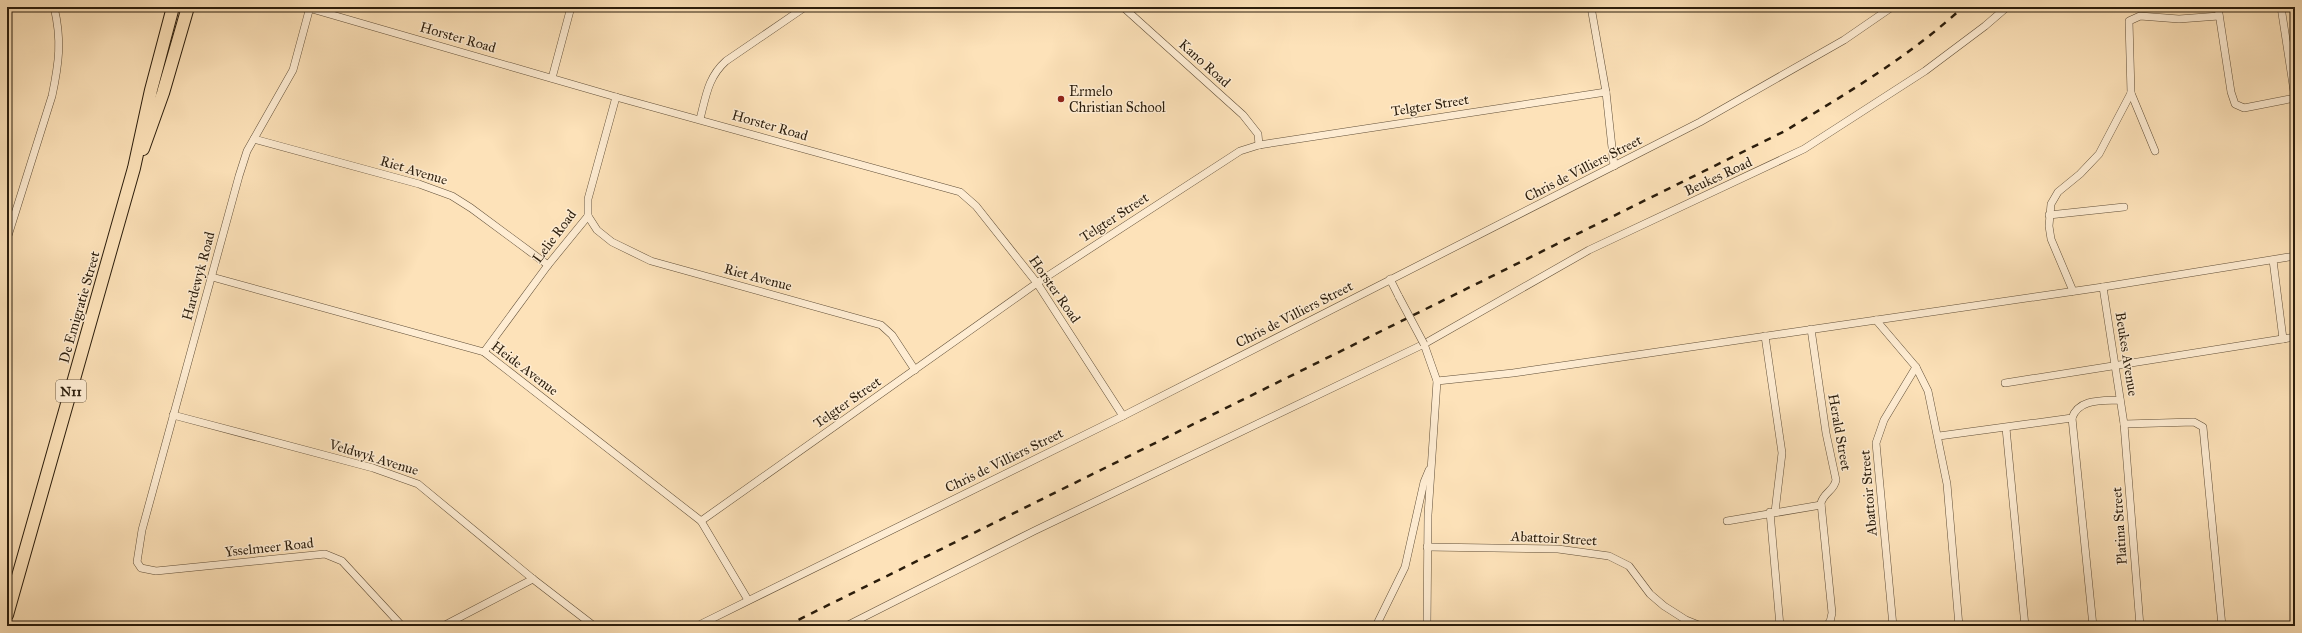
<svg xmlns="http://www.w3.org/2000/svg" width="2302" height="633" font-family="'IM FELL Great Primer',serif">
  <rect width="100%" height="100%" fill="#fde2b9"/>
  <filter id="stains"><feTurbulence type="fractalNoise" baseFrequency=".005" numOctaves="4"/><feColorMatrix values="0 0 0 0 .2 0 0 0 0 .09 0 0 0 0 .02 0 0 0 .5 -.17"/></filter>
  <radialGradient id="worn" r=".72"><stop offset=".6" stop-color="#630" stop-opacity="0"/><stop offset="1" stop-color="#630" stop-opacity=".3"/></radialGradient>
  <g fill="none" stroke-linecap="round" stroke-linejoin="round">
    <defs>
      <g id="street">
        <path d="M305 7 616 97 960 192 976 206 1037 283 1123 416"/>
        <path d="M310 7 293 70 247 151 239 176 142 530 137 562 141 568 156 571 325 554 342 561 402 626"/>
        <path d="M1123 7 1243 115 1258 134 1259 145"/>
        <path d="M1591 7 1606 92 1614 166"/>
        <path d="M2218 7 2231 92 2235 104 2244 108 2295 98"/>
        <path d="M2281 7 2295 98"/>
        <path d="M552 78 571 7"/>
        <path d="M2131 93 2155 151"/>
        <path d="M700 119C706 96 708 77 726 61L805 7"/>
        <path d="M254 139 419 184 452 196 471 208 548 265"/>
        <path d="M2049 215 2124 207"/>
        <path d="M588 216 597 230 612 242 651 261 881 325 892 335 915 370"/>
        <path d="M7 239 52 96C59 63 62 40 54 7"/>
        <path d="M2273 260 2283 339"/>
        <path d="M212 277 484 352 701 521 748 600"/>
        <path d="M1390 279 1399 297"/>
        <path d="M2103 287 2124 424 2140 626"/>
        <path d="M2073 291 2051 239 2049 226 2051 204 2058 192 2080 174 2099 154 2131 93 2129 21 2140 16 2179 19 2219 16"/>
        <path d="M1876 320 1916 367 1928 391 1947 484 1959 626"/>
        <path d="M1811 329 1826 433 1836 480C1834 491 1824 492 1821 503L1832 613 1830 622 1825 626"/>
        <path d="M1765 336 1782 453 1775 512"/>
        <path d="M1424 344 1437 381 1428 515 1427 626"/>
        <path d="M484 352 548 265 588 216V199L616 97"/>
        <path d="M1437 381 1513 373 2103 287 2295 256"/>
        <path d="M2005 383 2295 337"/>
        <path d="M173 415 373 468 418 484 533 579 594 626"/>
        <path d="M2072 418 2093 626"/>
        <path d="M2124 424 2194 422 2203 427 2222 626"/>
        <path d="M2006 428 2025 626"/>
        <path d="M1939 436 2072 418C2079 398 2103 401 2120 400"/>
        <path d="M1770 512 1780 626"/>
        <path d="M701 521 1037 283 1240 151 1259 145 1606 92"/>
        <path d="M1727 521 1821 505"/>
        <path d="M1427 547 1558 549 1609 556 1629 566 1650 594 1664 606 1686 620 1701 626"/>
        <path d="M443 626 533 579"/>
        <path d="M697 626 1123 416 1700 122 1844 40 1892 7"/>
        <path d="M846 626 1034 531 1424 344 1589 250 1804 149 1925 71 1985 26 2007 7"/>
        <path d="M1376 626 1405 567 1424 482 1429 470"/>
        <path d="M1893 626 1876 443 1884 420 1916 367"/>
      </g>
      <g id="highway">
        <path d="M143 149 163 93 188 7"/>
        <path d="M7 615 134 168 151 90 173 7"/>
      </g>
    </defs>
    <use href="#street" stroke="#604e37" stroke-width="8"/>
    <use href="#highway" stroke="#2b1d0c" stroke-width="14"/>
    <use href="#street" stroke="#feecd2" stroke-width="7"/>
    <use href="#highway" stroke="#fde2b9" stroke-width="12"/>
    <path stroke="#2b1d0c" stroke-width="2.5" stroke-dasharray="7 7" stroke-linecap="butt" d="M786 626 1785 131C1847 93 1909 57 1963 7"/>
    <defs>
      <path id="street-bridge" d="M1399 297 1424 344"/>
    </defs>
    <use href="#street-bridge" stroke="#604e37" stroke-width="8" stroke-linecap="butt"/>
    <use href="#street-bridge" stroke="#feecd2" stroke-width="7"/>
  </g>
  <circle fill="#8f2418" stroke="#feecd2" stroke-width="1.5" cx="1061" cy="99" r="4"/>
  <g text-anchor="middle" stroke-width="3" stroke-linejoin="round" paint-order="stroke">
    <rect fill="#feecd2" stroke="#6a5b47" stroke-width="1" x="56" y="380" width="30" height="22" rx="3"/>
    <g font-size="13" font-weight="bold" fill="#2b1d0c">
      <text x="71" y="396">N11</text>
    </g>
    <g font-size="14" fill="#2b1d0c" stroke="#feecd2">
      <text transform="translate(458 37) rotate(16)" y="5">Horster Road</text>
      <text transform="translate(1205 63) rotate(42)" y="5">Kano Road</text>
      <text transform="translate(1430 105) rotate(-9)" y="5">Telgter Street</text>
      <text transform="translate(770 125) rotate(16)" y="5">Horster Road</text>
      <text transform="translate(1583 168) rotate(-27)" y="5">Chris de Villiers Street</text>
      <text transform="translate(414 170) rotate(17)" y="5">Riet Avenue</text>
      <text transform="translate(1718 176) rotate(-25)" y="5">Beukes Road</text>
      <text transform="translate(1114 217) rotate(-33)" y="5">Telgter Street</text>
      <text transform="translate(554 236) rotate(-53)" y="5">Lelie Road</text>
      <text transform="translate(198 276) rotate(-75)" y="5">Hardewyk Road</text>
      <text transform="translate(758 277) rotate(15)" y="5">Riet Avenue</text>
      <text transform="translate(1055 289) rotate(55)" y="5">Horster Road</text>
      <text transform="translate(79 307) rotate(-74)" y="5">De Emigratie Street</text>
      <text transform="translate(1294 314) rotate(-27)" y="5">Chris de Villiers Street</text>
      <text transform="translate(2127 354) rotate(81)" y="5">Beukes Avenue</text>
      <text transform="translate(525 368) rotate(37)" y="5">Heide Avenue</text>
      <text transform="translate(847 402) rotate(-35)" y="5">Telgter Street</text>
      <text transform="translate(1840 432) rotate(80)" y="5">Herald Street</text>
      <text transform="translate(374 457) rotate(17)" y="5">Veldwyk Avenue</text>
      <text transform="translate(1004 460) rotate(-26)" y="5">Chris de Villiers Street</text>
      <text transform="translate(1868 493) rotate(-95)" y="5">Abattoir Street</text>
      <text transform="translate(2119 526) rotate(-94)" y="5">Platina Street</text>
      <text transform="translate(1554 538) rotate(3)" y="5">Abattoir Street</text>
      <text transform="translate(269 547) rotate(-6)" y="5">Ysselmeer Road</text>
    </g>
    <g font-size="14" fill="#2b1d0c" stroke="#feecd2" text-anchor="start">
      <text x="1069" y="96">Ermelo<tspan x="1069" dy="16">Christian School</tspan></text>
    </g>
  </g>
  <rect width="2302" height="633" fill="none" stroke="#fde2b9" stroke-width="24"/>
  <rect x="8" y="8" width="2286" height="617" fill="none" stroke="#2b1d0c" stroke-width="2"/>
  <rect x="12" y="12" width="2278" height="609" fill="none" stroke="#2b1d0c"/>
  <rect width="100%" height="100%" filter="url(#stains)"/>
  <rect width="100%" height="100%" fill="url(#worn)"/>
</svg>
